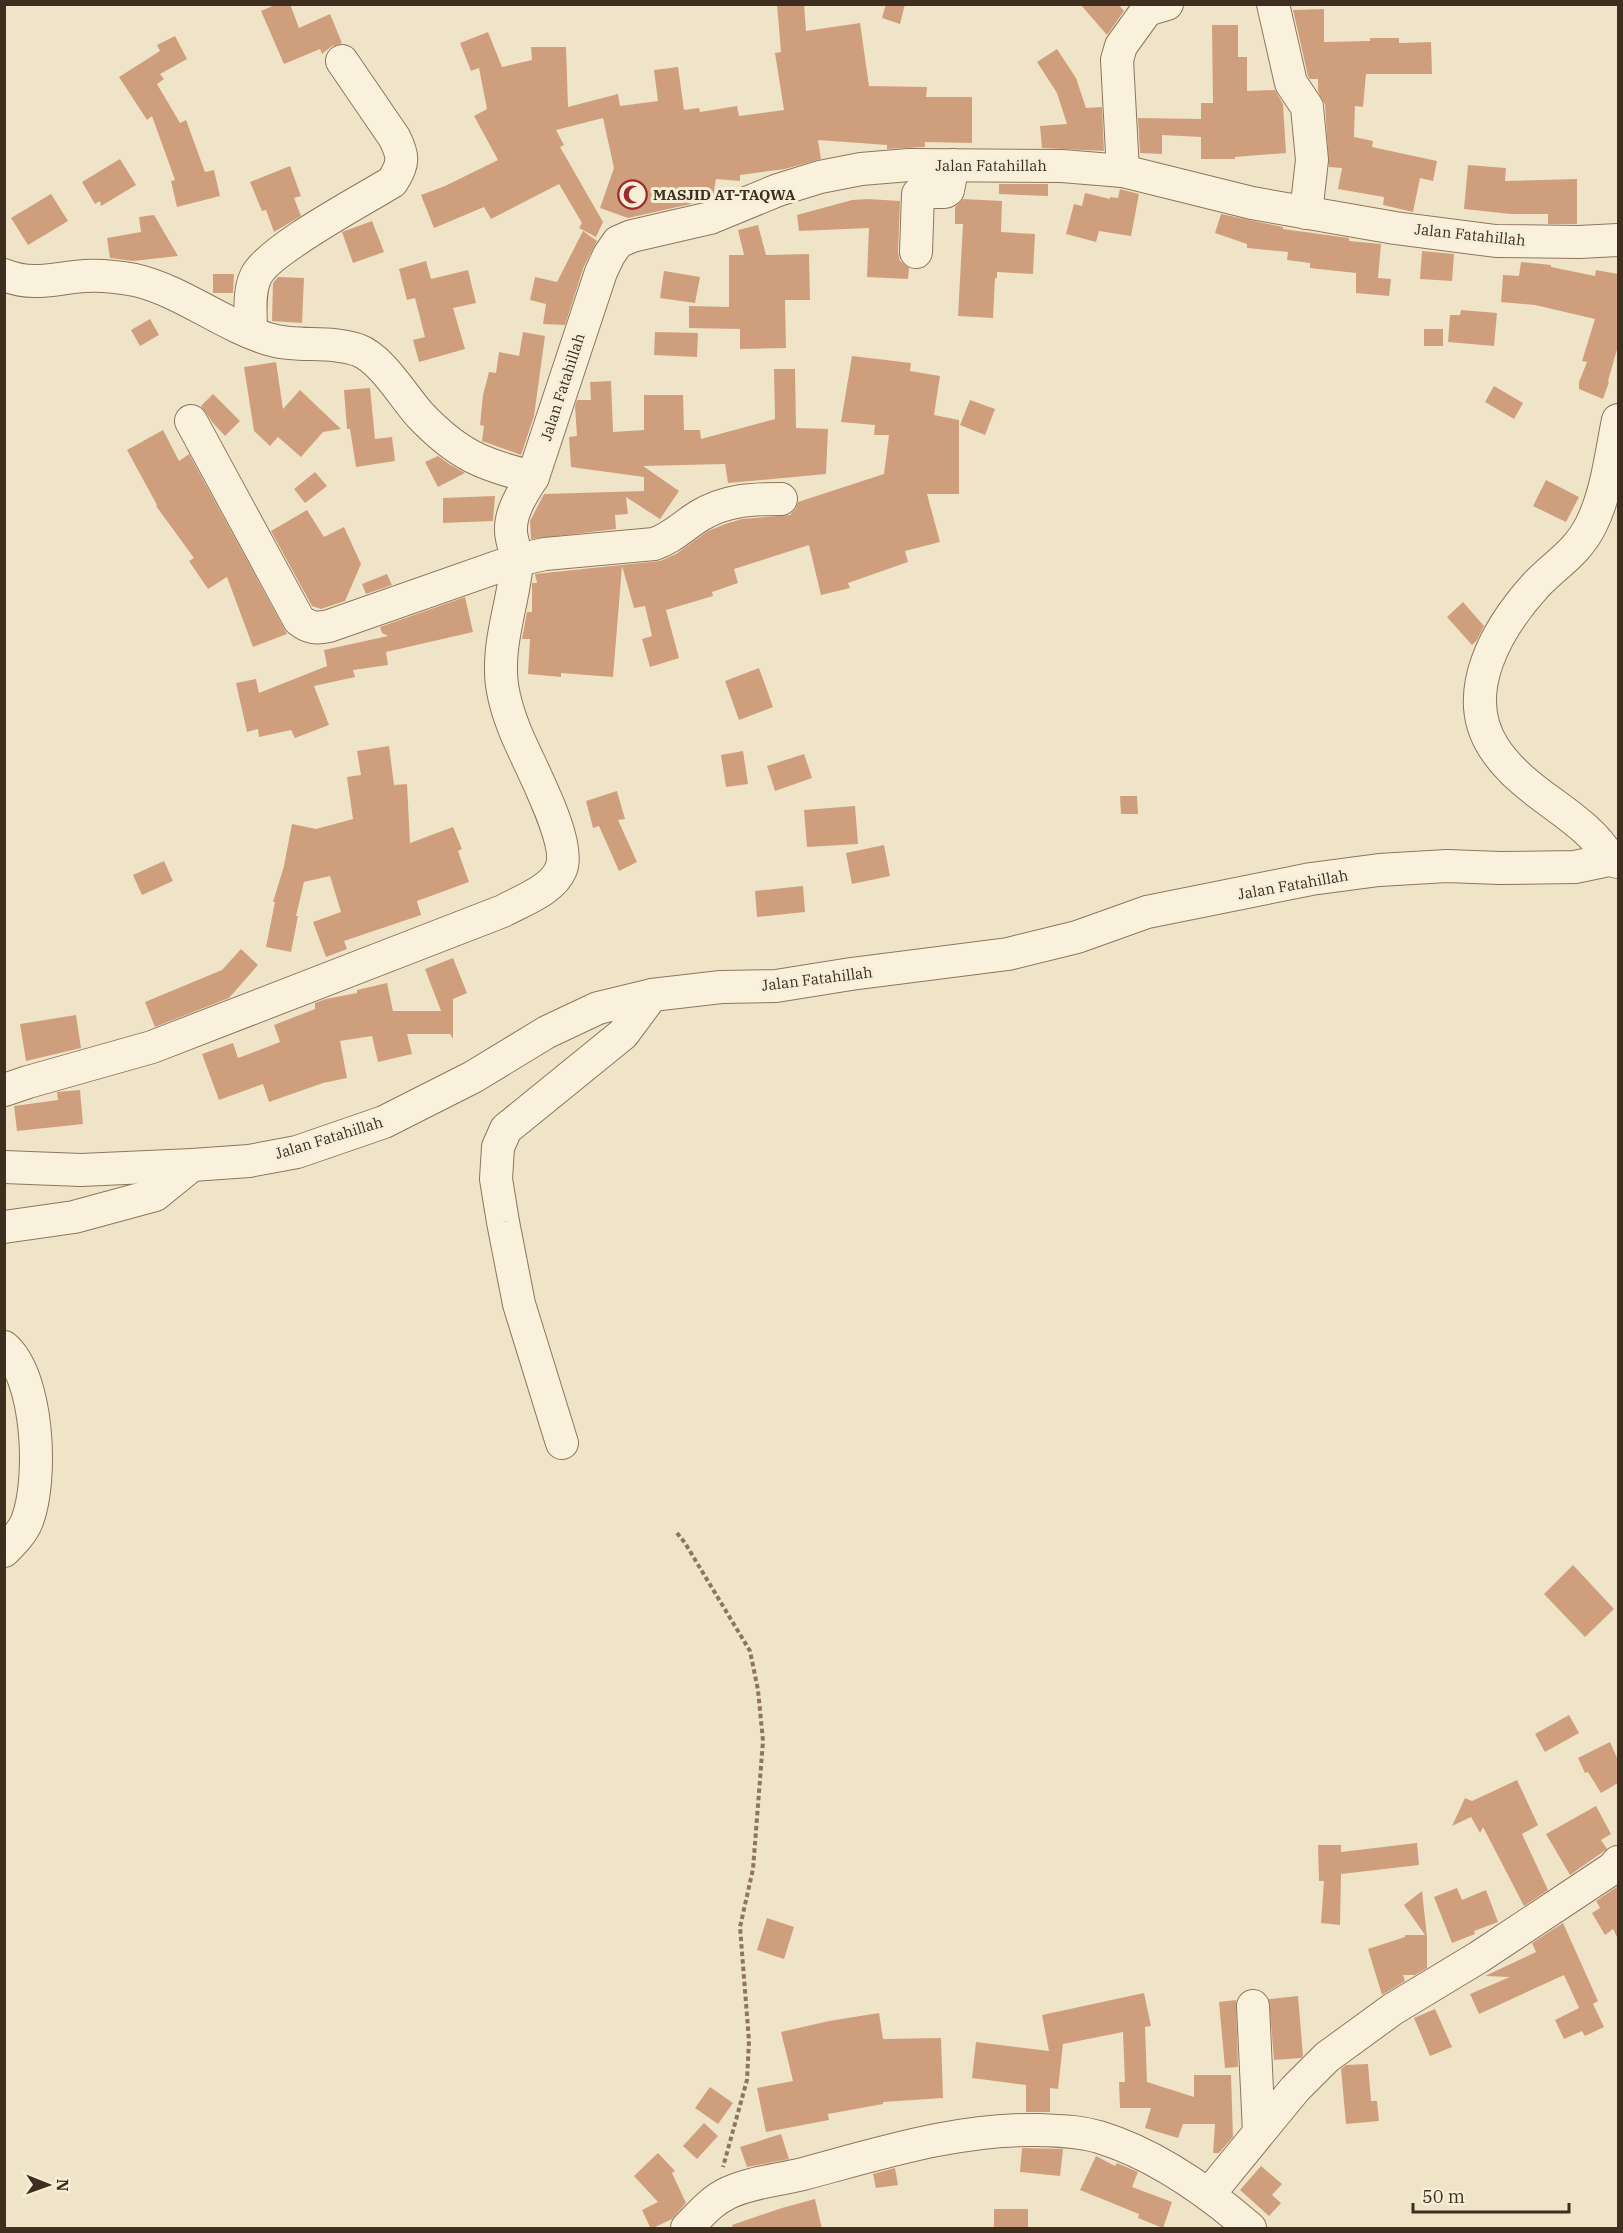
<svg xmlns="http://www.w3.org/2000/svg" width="1623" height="2233" font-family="'IBM Plex Serif',serif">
  <rect width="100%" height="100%" fill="#f0e4c8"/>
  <g fill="#cf9f7d">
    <path d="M277 4H290L299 28 330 14 342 43 332 46 322 54 320 49 284 64 261 11Z"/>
    <path d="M777 4H804L806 31 860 23 869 86 927 87 926 97H972V143L925 142V147L887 149V145L818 140 821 159 785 169 740 175V181L716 179 713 197 690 199 691 204 628 218 600 208 614 168 603 118 556 130 564 145 560 147 603 222 596 237 579 228 582 223 559 184 491 219 484 207 434 228 421 195 445 186 498 160 474 116 487 109 479 68 471 71 460 43 488 32 502 67 532 60 531 47H566L568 107 618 94 620 106 658 101 654 70 678 67 684 110 699 108 700 112 737 106 739 116 784 110 775 53 781 52Z"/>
    <path d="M886 4H905L900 24 882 18Z"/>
    <path d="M1080 4H1118L1124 11 1107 35Z"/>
    <path d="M1324 9V42L1370 41V38H1399V43L1431 42 1432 74H1366L1363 107 1355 106 1354 137 1373 141 1372 147 1437 161 1433 181 1420 178 1413 212 1383 205 1384 197 1338 189 1342 168 1329 167 1325 105 1318 91V79H1310L1308 76 1293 10Z"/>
    <path d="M1212 25H1238V57H1247V91L1275 90 1283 104 1286 153 1235 157V159H1201V137L1162 135V154L1140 153 1138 118 1201 119V103H1213Z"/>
    <path d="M175 36 187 59 160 74 164 79 157 84 180 123 186 120 205 172 214 170 220 196 177 207 171 181 175 180 152 116 147 120 119 77 160 51 157 45Z"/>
    <path d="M1057 49 1076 78 1086 108 1102 107 1104 151 1042 148 1040 126 1067 124 1057 93 1037 62Z"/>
    <path d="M120 159 136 185 101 206 100 201 95 204 82 182Z"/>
    <path d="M1468 165 1506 168 1505 181 1577 179V224H1548V214H1511L1464 209Z"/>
    <path d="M290 166 301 196 294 198 301 216 274 232 266 210 262 211 250 182Z"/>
    <path d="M999 184H1048V196L999 194Z"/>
    <path d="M1120 189 1139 194 1131 236 1099 231 1096 242 1066 234 1074 204 1082 206 1085 193 1110 199V197L1118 198Z"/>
    <path d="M51 194 68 221 28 245 11 218Z"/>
    <path d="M868 199 900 201 898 252 900 261 909 268 908 279 867 277 869 228 799 231 797 215 852 200Z"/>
    <path d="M963 199 1002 201 1001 232 1035 234 1033 274 997 272V278H995L993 318 958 316 963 224H955V207Z"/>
    <path d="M1221 214 1283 227V229L1349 238V241L1381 244 1378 278 1391 279 1389 296 1356 293V273L1310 268V263L1287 260 1288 252 1247 248V244L1215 233Z"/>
    <path d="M154 215 178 256 133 261 110 258 107 238 141 232 139 217Z"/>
    <path d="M372 221 384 252 353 263 342 232Z"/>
    <path d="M758 225 766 255 809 254 810 300H785L786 348 740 349V329L689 328V306L729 307V255H744L738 230Z"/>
    <path d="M583 231 597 241 584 266 565 325 543 324 546 304 530 300 535 277 557 282Z"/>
    <path d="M1422 251 1454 254 1452 281 1420 279Z"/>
    <path d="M426 261 431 279 468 270 476 303 453 308 465 349 419 362 413 340 425 337 415 298 407 300 399 269Z"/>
    <path d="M1521 262 1551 265V267L1595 276 1596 270 1618 274V346L1608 381 1609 382 1603 399 1579 389V382L1587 362 1582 361 1595 319 1535 305 1501 302 1503 275 1519 276Z"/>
    <path d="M664 271 700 277 695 303 660 298Z"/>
    <path d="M213 274H234L233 293H213Z"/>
    <path d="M278 277 304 278 302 323 272 321 273 283Z"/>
    <path d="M1461 310 1497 313 1494 346 1448 342 1450 315H1460Z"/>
    <path d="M150 319 159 335 140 346 131 330Z"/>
    <rect x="1424" y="329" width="19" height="17"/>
    <path d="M523 332 545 336 534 416 521 455 482 441 484 426 480 425 483 395 489 372 496 373 499 352 519 356Z"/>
    <path d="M655 332 698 333 697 357 654 355Z"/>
    <path d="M852 356 911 363 910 371 940 376 934 415 959 420V494H927L940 542 905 551 908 562 848 583 850 588 821 595 809 545 734 569 738 583 712 592 713 596 666 610 679 658 650 667 642 639 652 636 645 606 634 608 622 566 613 677 561 673V677L528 674 530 639H522L527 612H532V583H537L535 574 660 561 676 554 708 531 725 524 742 519 790 515 796 508 798 502 884 474 889 435H874L875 425 841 422Z"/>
    <path d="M276 362 283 409 300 390 341 429 323 432 301 457 278 437 270 446 254 431 244 367Z"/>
    <path d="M774 369H795L796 428 828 429 826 474 728 483 725 464 643 466 679 491 660 519 626 497 628 514 615 515 616 529 531 539 530 521 544 494 644 491V477L571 467 569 437 577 436 575 406 577 400H591L590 382 611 381 613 432 644 430V395H683L684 430H700L701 439 775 419Z"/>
    <path d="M1494 386 1523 403 1514 419 1485 402Z"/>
    <path d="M370 388 375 439 392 437 395 461 356 467 350 429H347L344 390Z"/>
    <path d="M213 394 240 421 225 436 213 423 201 406Z"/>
    <path d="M970 400 995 409 985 435 960 425Z"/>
    <path d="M163 430 179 461 189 454 287 634 253 647 227 577 208 589 189 561 194 558 156 506 157 505 127 450Z"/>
    <path d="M438 456 449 464 465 473 438 487 425 462Z"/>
    <path d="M315 472 327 486 305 503 294 489Z"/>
    <path d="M1546 480 1579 497 1566 522 1533 506Z"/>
    <path d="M495 496 493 521 443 523V498Z"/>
    <path d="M307 510 324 537 344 527 361 564 345 601 321 609 312 606 271 531Z"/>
    <path d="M387 574 392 585 366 594 362 584Z"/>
    <path d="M465 597 473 632 386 652 388 665 353 670 355 677 314 686 329 725 295 738 291 730 259 737 258 729 247 732 236 683 256 679 259 693 327 666 324 650 388 636 382 633 380 627Z"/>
    <path d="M1463 602 1484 626 1477 640 1472 645 1447 617Z"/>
    <path d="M759 668 773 707 739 720 725 681Z"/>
    <path d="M389 746 394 785 407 784 410 843 453 827 462 849 458 851 469 882 417 901 421 915 344 941 347 949 326 957 313 922 341 912 330 876 304 882 296 916H298L291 952 266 947 275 902H273L284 866 292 824 316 829 353 819 347 777 361 775 357 751Z"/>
    <path d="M743 751 748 784 726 787 721 755Z"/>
    <path d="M804 754 812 778 775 791 767 766Z"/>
    <path d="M617 791 625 819 618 820 637 862 619 871 599 826 593 828 586 801Z"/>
    <path d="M1120 796H1137L1138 814H1121Z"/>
    <path d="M855 806 858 844 807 847 804 810Z"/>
    <path d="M884 845 890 876 852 884 846 853Z"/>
    <path d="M164 861 173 881 142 895 133 875Z"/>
    <path d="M803 886 805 912 757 917 755 891Z"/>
    <path d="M241 949 258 965 229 998 155 1027 145 1002 222 970Z"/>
    <path d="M453 958 467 993 453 999V1039L450 1034H407L412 1054 378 1062 372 1036 340 1041 347 1078 323 1083 269 1102 263 1084 219 1100 202 1054 233 1043 238 1058 280 1042 274 1025 315 1009V1003L326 999 357 993V990L387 983 393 1011H441L425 969Z"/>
    <path d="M76 1015 81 1048 26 1061 20 1024Z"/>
    <path d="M80 1090 83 1124 17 1131 14 1106 58 1100 57 1092Z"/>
    <path d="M1573 1565 1614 1609 1585 1637 1544 1594Z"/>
    <path d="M1569 1715 1579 1733 1545 1752 1535 1734Z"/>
    <path d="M1610 1742 1618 1760V1783L1601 1793 1588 1772 1585 1773 1578 1758Z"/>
    <path d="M1517 1780 1538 1825 1522 1834 1548 1890 1524 1906 1483 1827 1480 1833 1471 1817 1452 1826 1465 1798 1472 1801Z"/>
    <path d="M1596 1806 1611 1834 1601 1840 1607 1849 1570 1875 1546 1834Z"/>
    <path d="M1417 1843 1419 1865 1341 1874 1340 1925 1321 1923 1324 1881H1319L1318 1845H1341V1852Z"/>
    <path d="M1618 1886V1939L1613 1929 1605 1935 1592 1913 1600 1908 1596 1901Z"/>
    <path d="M1457 1888 1462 1900 1486 1890 1498 1922 1474 1931 1475 1934 1452 1943 1434 1897Z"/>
    <path d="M1422 1891 1427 1937V1968L1415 1975H1403L1405 1981 1382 1995 1368 1949 1405 1937V1935H1425L1404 1905Z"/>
    <path d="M767 1918 794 1927 784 1959 757 1950Z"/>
    <path d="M1563 1923 1598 2001 1593 2004 1604 2027 1585 2036 1582 2031 1564 2039 1555 2020 1579 2008 1564 1975 1479 2014 1470 1994 1510 1977 1485 1976 1536 1952 1532 1943Z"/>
    <path d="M1144 1993 1151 2026 1145 2027 1147 2082 1194 2097V2075H1231L1233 2137 1219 2153H1213L1215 2124H1183L1178 2138 1145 2128 1151 2108H1120L1119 2082H1125L1123 2032 1063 2044 1058 2089 1050 2088V2112H1026V2085L972 2078 976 2042 1049 2051 1042 2015Z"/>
    <path d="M1298 1996 1303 2056 1301 2058 1274 2060 1269 1999Z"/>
    <path d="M1236 2000 1238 2067 1225 2068 1219 2002Z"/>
    <path d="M1435 2009 1452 2047 1430 2056 1414 2018Z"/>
    <path d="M879 2013 883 2039 941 2038 943 2098 883 2102V2104L828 2114 829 2120 766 2132 757 2088 793 2081 781 2032 829 2021Z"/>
    <path d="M1368 2064 1371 2101H1377L1379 2121 1346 2124 1341 2069 1346 2065Z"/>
    <path d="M710 2087 733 2103 718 2124 695 2108Z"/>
    <path d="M704 2123 718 2136 697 2159 683 2146Z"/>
    <path d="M781 2134 789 2159 747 2167 740 2147Z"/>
    <path d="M1022 2148 1063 2149 1060 2176 1020 2172Z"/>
    <path d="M658 2153 675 2171 672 2173 686 2203 672 2219 651 2229 642 2210 658 2202 634 2176Z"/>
    <path d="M1096 2156 1115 2166 1117 2163 1138 2172 1132 2187 1172 2202 1163 2228 1138 2218 1139 2214 1080 2190Z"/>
    <path d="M1261 2166 1282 2184 1272 2195 1281 2203 1269 2216 1240 2190Z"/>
    <path d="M895 2168 898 2185 876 2188 873 2174Z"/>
    <path d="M815 2199 822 2229H733L732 2225 782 2208Z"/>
    <rect x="994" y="2209" width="34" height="20"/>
  </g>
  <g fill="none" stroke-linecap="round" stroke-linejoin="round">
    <defs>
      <g id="minor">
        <path d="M1273 4 1291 83 1307 107 1312 160 1306 213"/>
        <path d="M1123 171 1117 60 1121 46 1147 10 1167 4"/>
        <path d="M916 252 918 194 923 192H945L948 190 953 165"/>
        <path d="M4 275C34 287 55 278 85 276 101 275 119 277 135 280 182 291 221 324 268 339 297 348 329 340 358 350 382 359 403 396 420 415 457 454 482 465 533 477"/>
        <path d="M251 331C251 315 248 292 256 276 268 250 363 200 392 182 404 164 404 156 394 137L342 61"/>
        <path d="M1618 420C1611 454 1607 493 1591 525 1577 553 1556 564 1536 585 1498 627 1458 693 1494 748 1526 797 1584 813 1611 860L1618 862"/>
        <path d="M191 421 299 620C309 628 316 629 329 626L517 560 545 554 654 544C672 538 683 526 699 516 725 500 751 499 781 499"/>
        <path d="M4 1090 28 1082 152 1047 503 911C521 901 553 890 561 869 573 841 525 758 514 728 507 710 501 690 501 671 500 635 514 598 517 562 517 552 511 541 511 531 510 512 523 492 533 477L601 272 609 255 618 242 632 236 710 218 778 190 820 177 861 169 909 165 1062 166 1123 171 1252 203 1395 228 1496 241 1579 242 1618 240"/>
        <path d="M4 1167 81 1170 192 1165 249 1161 297 1152 384 1122 473 1077 547 1032 598 1008 652 995 721 987 776 986 851 974 1008 954 1077 937 1147 912 1311 879 1379 870 1447 866 1500 868 1575 867 1618 858"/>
        <path d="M4 1227 74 1217 155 1195 192 1165"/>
        <path d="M4 1347C39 1377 43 1480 27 1521 23 1532 12 1543 4 1551"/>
        <path d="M562 1443 519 1304 503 1222 496 1179 498 1147 506 1129 623 1034 652 995"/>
        <path d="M1253 2006 1259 2132"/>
        <path d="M1209 2194 1295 2089 1327 2057 1393 2009 1479 1957 1613 1868 1618 1862"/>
        <path d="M687 2228C700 2215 711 2201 728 2193 751 2182 779 2180 803 2174 881 2153 959 2128 1040 2130 1060 2131 1079 2131 1099 2137 1155 2154 1206 2190 1250 2228"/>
      </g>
    </defs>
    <use href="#minor" stroke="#8d765c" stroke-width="34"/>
    <path stroke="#8d765c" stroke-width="4" stroke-dasharray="4.5 3" stroke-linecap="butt" d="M677 1533 685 1543 750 1651 758 1690 763 1741 753 1869 740 1927 749 2041 747 2080 723 2167"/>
    <use href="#minor" stroke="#faf1dc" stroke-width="32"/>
  </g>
  <defs>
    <symbol id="mosque-ring" viewBox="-11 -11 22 22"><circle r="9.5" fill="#f7eed8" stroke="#9e2a2b" stroke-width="1.5"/><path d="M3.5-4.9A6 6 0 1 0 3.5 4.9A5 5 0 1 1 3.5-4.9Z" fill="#9e2a2b"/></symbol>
  </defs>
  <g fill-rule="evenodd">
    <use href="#mosque-ring" x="616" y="178" width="33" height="33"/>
  </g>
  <g text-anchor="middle" stroke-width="6" stroke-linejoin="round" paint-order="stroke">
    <g font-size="15" fill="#3d2e20" stroke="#f7eed8">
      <text x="991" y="171">Jalan Fatahillah</text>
      <text transform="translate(1470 235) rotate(6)" y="5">Jalan Fatahillah</text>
      <text transform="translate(563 387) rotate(-72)" y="5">Jalan Fatahillah</text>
      <text transform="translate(1293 885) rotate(-10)" y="5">Jalan Fatahillah</text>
      <text transform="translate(817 979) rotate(-7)" y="5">Jalan Fatahillah</text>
      <text transform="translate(329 1138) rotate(-17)" y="5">Jalan Fatahillah</text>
    </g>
    <g font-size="15" font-weight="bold" fill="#3d2e20" stroke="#f7eed8" text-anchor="start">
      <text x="653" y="200">MASJID AT-TAQWA</text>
    </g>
  </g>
  <rect width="1623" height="2233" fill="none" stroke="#3d2e20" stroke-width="12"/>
  <g transform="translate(48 2185) rotate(91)" stroke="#f7eed8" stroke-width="4.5" paint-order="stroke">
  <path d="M0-4.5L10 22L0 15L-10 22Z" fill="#3d2e20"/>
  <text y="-9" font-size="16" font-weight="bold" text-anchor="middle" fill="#3d2e20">N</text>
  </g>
  <path d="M1413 2203v9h156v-9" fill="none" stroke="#3d2e20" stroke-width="3"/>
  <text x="1422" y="2203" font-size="18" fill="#3d2e20" stroke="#f7eed8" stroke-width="4.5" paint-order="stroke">50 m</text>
</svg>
